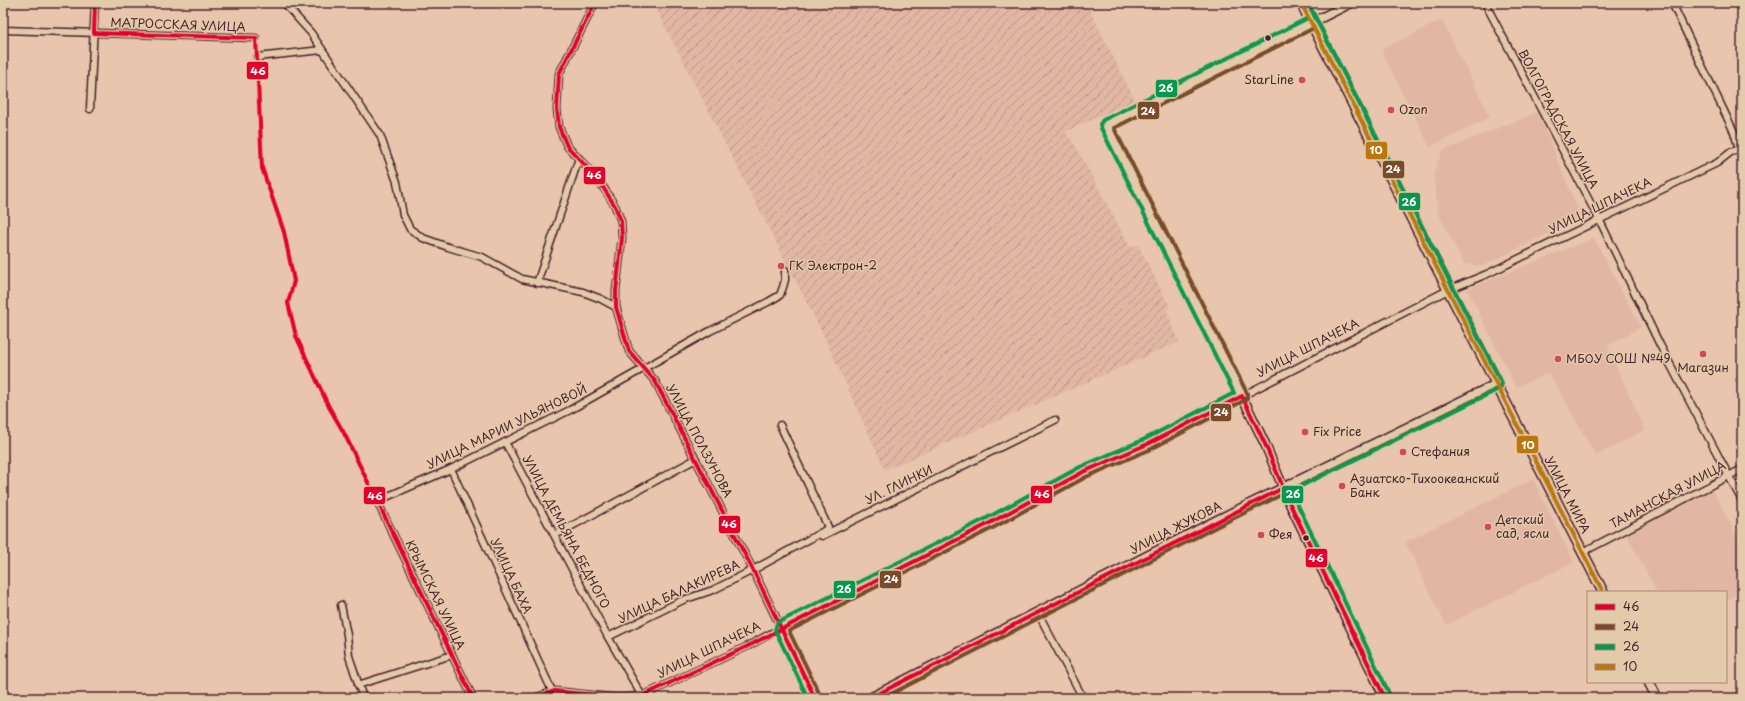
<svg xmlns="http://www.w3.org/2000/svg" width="1745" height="701" font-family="'Playpen Sans',sans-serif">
  <defs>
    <pattern id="industrial-furrows" width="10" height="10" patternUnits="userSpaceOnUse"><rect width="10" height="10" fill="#e1b7a4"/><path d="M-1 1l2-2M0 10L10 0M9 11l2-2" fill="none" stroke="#b89486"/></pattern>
    <pattern id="forest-crowns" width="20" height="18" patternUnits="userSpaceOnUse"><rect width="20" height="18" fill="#bce4a0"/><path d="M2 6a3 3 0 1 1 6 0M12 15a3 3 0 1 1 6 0" fill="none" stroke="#a3c38a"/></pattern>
  </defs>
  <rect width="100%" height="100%" fill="#e8c5ac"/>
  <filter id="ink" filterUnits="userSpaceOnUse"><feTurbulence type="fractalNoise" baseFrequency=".025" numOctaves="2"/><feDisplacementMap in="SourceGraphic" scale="8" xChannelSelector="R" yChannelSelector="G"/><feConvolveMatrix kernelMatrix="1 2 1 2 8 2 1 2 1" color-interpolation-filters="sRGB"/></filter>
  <g filter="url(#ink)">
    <g fill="#e1b7a4">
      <path d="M1442 20 1490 117 1430 147 1381 50Z"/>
      <path d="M1538 112 1581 217 1483 266 1464 264 1439 215 1433 175 1442 151Z"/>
      <path d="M1594 238 1641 327 1607 346 1645 430 1596 456 1549 373 1516 387 1467 289Z"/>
      <path d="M1533 479 1574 562 1446 625 1405 542Z"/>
      <path d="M1712 488 1742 547V592L1726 600V592H1657L1624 530Z"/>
    </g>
    <path fill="url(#industrial-furrows)" d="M653 3H1086L1135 100 1065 132 1077 148 1130 247 1138 245 1170 307 1166 309 1179 342 885 470 824 336Z"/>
    <path fill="url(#forest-crowns)" stroke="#838266" d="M1742 376V393L1735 379Z"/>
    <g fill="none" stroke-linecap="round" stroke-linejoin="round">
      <defs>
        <g id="minor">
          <path d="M284 3 311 33 380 135 397 182 403 215 410 229 423 238 448 247 482 257 522 279 583 292 601 299 616 307"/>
          <path d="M1485 3 1601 223 1660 345 1742 501"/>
          <path d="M1672 3 1734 132 1739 149 1742 151"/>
          <path d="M3 30 256 38"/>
          <path d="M257 57 322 50"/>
          <path d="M90 109 95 3"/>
          <path d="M537 283 579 158"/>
          <path d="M1242 396 1448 290 1487 274 1717 163 1731 152 1742 149"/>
          <path d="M505 442 608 637 642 696 645 698"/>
          <path d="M451 469 552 691"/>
          <path d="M555 535 696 459"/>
          <path d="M822 536 1055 420"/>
          <path d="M1583 552 1742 469"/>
          <path d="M341 605 347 635 349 656 363 698"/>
          <path d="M1038 613 1083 698"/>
          <path d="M608 637 683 600 713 590 753 570 824 531 828 527 780 425"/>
          <path d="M358 685 452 655"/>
          <path d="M473 698 377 501 451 469 570 410 710 331 768 302 780 295 783 287 785 280V270"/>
          <path d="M534 698 555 691 619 698 642 696 746 647 781 628 753 570 655 381 629 351 616 307V291L622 238 621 221 615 206 607 193 597 178 567 146 559 127 557 109 559 74 595 3"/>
        </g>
        <g id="tertiary">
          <path d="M1351 3 1106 125 1242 396 1265 444 1290 504 1385 698"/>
          <path d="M815 698 781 628 988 524 1083 472 1148 444 1242 396"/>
          <path d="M870 698 1219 519 1496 384"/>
        </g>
        <g id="secondary">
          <path d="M1301 3 1603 592"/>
          <path d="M1649 682 1657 698"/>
        </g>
      </defs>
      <use href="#minor" stroke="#4a1f2b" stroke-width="9"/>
      <use href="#tertiary" stroke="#4a1f2b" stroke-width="11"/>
      <use href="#secondary" stroke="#4a1f2b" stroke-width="12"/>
      <use href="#minor" stroke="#e3caab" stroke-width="6"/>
      <use href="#tertiary" stroke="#e3caab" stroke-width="8"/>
      <use href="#secondary" stroke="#e3caab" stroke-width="9"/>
      <defs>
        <g id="bus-1">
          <path d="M95 3 94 33 256 38 262 168 284 232 294 281 288 303 296 336 329 407 344 433 473 698"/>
          <path d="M595 3 559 74 557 109 559 127 567 146 597 178 615 206 621 221 622 238 616 291V307L629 351 655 381 753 570 815 698"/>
          <path d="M534 698 555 691 619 698 642 696 746 647 988 524 1083 472 1148 444 1242 396 1265 444 1290 504 1385 698"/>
          <path d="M870 698 1283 488"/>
        </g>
        <g id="bus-2">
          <path d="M820 695 789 631 991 529 1086 477 1151 449 1247 399V393L1114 128 1314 28"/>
          <path d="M883 698 1222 524 1501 387V381L1308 3"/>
        </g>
        <g id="bus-3">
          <path d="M1308 3 1502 384 1499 389 1291 491 1390 695"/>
          <path d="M808 698 775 630 777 623 985 519 1080 467 1145 439 1234 393 1101 128 1100 124 1103 120 1308 18"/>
        </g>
        <path id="bus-4" d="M1301 3 1603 592"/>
      </defs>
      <use href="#bus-1" stroke="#e3caab" stroke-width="7"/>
      <use href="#bus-2" stroke="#e3caab" stroke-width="7"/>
      <use href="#bus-3" stroke="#e3caab" stroke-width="7"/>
      <use href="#bus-4" stroke="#e3caab" stroke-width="7"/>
      <use href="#bus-1" stroke="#e4002b" stroke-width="4"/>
      <use href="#bus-2" stroke="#7a4b2a" stroke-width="4"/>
      <use href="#bus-3" stroke="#07984d" stroke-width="4"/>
      <use href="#bus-4" stroke="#ba770f" stroke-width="4"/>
    </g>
  </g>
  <g fill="#4a1f2b" stroke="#e3caab" stroke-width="1.5">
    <circle cx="1268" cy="38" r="3.5"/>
    <circle cx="1306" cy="538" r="3.5"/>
  </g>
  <g fill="#d1495b" stroke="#e3caab" stroke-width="1.5">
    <circle cx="1302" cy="80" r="4"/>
    <circle cx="1391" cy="110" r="4"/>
    <circle cx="781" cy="266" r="4"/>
    <circle cx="1703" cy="354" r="4"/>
    <circle cx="1558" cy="359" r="4"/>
    <circle cx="1305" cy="432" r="4"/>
    <circle cx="1403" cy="452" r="4"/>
    <circle cx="1342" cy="486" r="4"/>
    <circle cx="1488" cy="527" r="4"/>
    <circle cx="1261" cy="535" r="4"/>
  </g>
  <g text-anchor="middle" stroke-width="3" stroke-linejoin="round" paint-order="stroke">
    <g font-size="12" fill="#4a1f2b" stroke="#e3caab">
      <text transform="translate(178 25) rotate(2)" y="4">МАТРОССКАЯ УЛИЦА</text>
      <text transform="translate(1558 119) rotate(62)" y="4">ВОЛГОГРАДСКАЯ УЛИЦА</text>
      <text transform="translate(1600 206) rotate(-26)" y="4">УЛИЦА ШПАЧЕКА</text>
      <text transform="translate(1308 348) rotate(-27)" y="4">УЛИЦА ШПАЧЕКА</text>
      <text transform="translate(507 427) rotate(-26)" y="4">УЛИЦА МАРИИ УЛЬЯНОВОЙ</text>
      <text transform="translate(699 441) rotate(62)" y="4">УЛИЦА ПОЛЗУНОВА</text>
      <text transform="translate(899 485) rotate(-26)" y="4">УЛ. ГЛИНКИ</text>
      <text transform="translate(1567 495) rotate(63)" y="4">УЛИЦА МИРА</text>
      <text transform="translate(1668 495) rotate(-28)" y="4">ТАМАНСКАЯ УЛИЦА</text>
      <text transform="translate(1176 528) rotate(-27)" y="4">УЛИЦА ЖУКОВА</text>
      <text transform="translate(566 532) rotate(62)" y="4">УЛИЦА ДЕМЬЯНА БЕДНОГО</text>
      <text transform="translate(511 576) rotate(65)" y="4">УЛИЦА БАХА</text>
      <text transform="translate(679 592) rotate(-25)" y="4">УЛИЦА БАЛАКИРЕВА</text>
      <text transform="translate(435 595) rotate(64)" y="4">КРЫМСКАЯ УЛИЦА</text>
      <text transform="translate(709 650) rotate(-26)" y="4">УЛИЦА ШПАЧЕКА</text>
    </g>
    <g font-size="12" fill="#4a1f2b" stroke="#e3caab" text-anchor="start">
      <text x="1294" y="84" text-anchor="end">StarLine</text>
      <text x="1399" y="114">Ozon</text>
      <text x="789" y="270">ГК Электрон-2</text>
      <text x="1566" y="363">МБОУ СОШ №49</text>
      <text x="1703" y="372" text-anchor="middle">Магазин</text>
      <text x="1313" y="436">Fix Price</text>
      <text x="1411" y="456">Стефания</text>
      <text x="1350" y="483">Азиатско-Тихоокеанский<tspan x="1350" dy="14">Банк</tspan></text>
      <text x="1496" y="524">Детский<tspan x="1496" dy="14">сад, ясли</tspan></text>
      <text x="1269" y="539">Фея</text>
    </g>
  </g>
  <g stroke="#e3caab" stroke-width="1.5">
    <rect x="246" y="61" width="23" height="19" rx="4" fill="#e4002b"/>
    <rect x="1155" y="79" width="23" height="19" rx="4" fill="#07984d"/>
    <rect x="1137" y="101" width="23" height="19" rx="4" fill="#7a4b2a"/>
    <rect x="1365" y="141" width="23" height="19" rx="4" fill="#ba770f"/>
    <rect x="1382" y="160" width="23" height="19" rx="4" fill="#7a4b2a"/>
    <rect x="583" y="166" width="23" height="19" rx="4" fill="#e4002b"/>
    <rect x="1398" y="192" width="23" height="19" rx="4" fill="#07984d"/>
    <rect x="1210" y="403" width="22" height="19" rx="4" fill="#7a4b2a"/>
    <rect x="1516" y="435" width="23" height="19" rx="4" fill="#ba770f"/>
    <rect x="1281" y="485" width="23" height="19" rx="4" fill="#07984d"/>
    <rect x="1030" y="485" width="23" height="19" rx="4" fill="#e4002b"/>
    <rect x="363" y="486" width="23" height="19" rx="4" fill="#e4002b"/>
    <rect x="718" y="515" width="23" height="19" rx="4" fill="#e4002b"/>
    <rect x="1305" y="548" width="23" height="20" rx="4" fill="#e4002b"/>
    <rect x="879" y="570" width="23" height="19" rx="4" fill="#7a4b2a"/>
    <rect x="833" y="580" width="23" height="19" rx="4" fill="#07984d"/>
  </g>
  <g font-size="11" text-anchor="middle" font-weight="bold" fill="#fff">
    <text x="258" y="75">46</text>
    <text x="1166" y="92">26</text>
    <text x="1148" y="115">24</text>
    <text x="1376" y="154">10</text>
    <text x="1393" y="173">24</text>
    <text x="594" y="179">46</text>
    <text x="1409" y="206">26</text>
    <text x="1221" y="416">24</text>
    <text x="1528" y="449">10</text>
    <text x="1293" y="498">26</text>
    <text x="1042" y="498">46</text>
    <text x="375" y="500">46</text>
    <text x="729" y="528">46</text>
    <text x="1316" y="562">46</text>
    <text x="891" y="583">24</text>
    <text x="844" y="593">26</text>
  </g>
  <rect width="1745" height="701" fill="none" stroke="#e3caab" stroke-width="16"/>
  <rect x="8" y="8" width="1729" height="685" fill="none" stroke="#4a1f2b" stroke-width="1.5" filter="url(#ink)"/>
  <rect x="1587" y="591" width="140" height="92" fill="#e3caab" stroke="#a68678"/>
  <rect x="1595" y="604" width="20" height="6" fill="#e4002b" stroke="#a68678"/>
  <text x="1623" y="611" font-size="12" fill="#4a1f2b">46</text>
  <rect x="1595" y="624" width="20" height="6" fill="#7a4b2a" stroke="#a68678"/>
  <text x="1623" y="631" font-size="12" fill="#4a1f2b">24</text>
  <rect x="1595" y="644" width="20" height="6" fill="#07984d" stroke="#a68678"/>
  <text x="1623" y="651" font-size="12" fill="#4a1f2b">26</text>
  <rect x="1595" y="664" width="20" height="6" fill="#ba770f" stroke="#a68678"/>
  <text x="1623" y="671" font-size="12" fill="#4a1f2b">10</text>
</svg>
